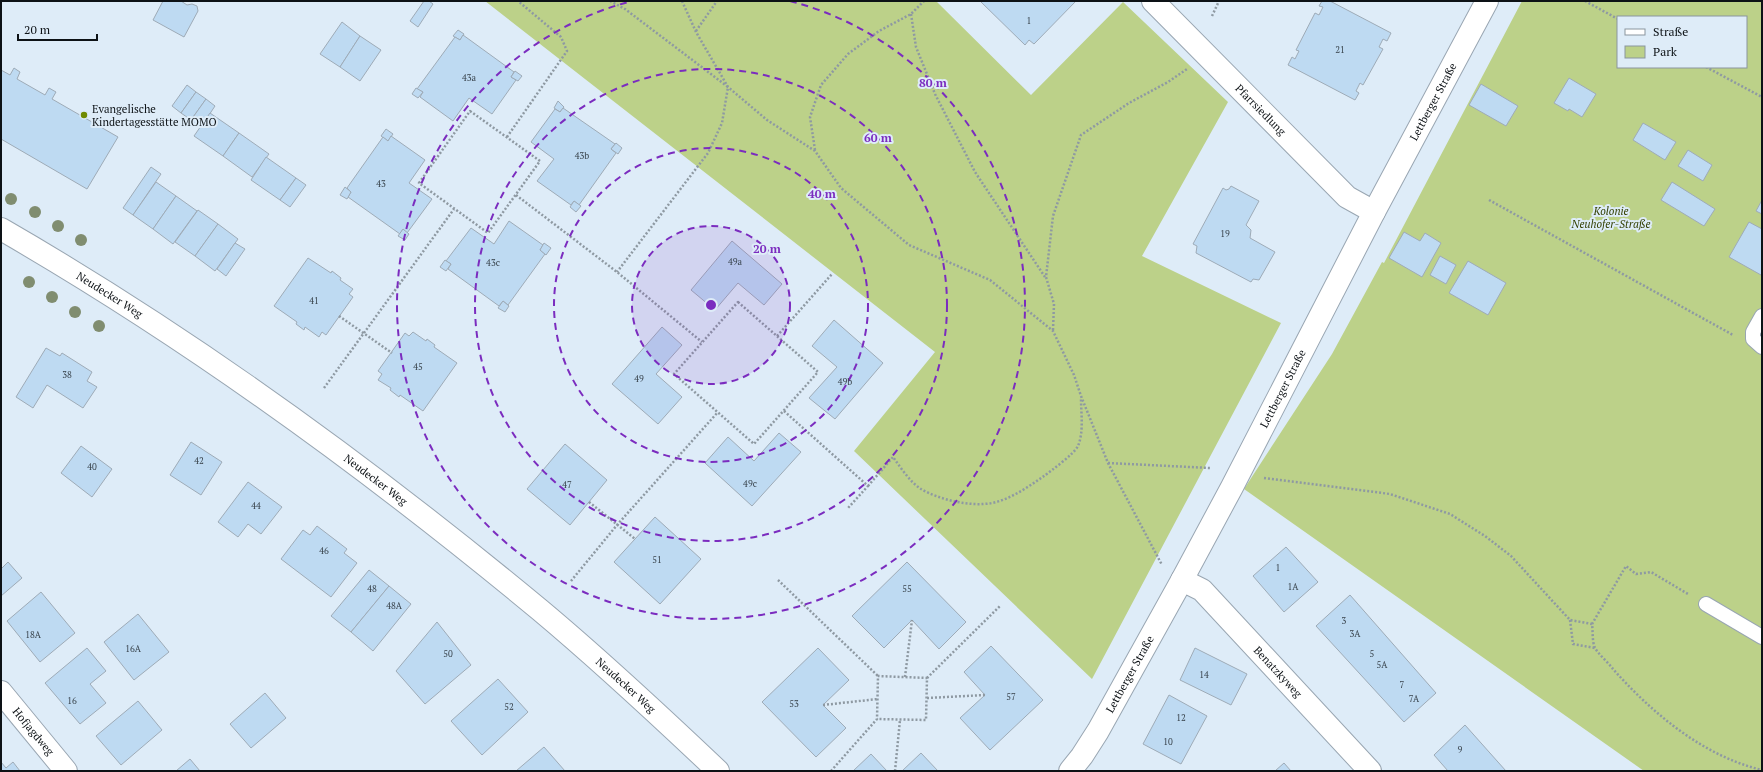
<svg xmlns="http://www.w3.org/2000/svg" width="1763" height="772" font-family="'PT Serif',serif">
  <rect width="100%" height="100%" fill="#deecf8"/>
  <g fill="#bcd189" fill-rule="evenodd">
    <path d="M485 1H936L1031 95 1123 2 1228 102 1142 256 1281 323 1092 679 854 451 935 352Z"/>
    <path d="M1522 1H1762V771H1644L1244 489 1332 354 1382 262 1384 263ZM1618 17H1746V67H1618Z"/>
  </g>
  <g fill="#bedaf2" stroke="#9eabb7">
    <path d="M163 1H181L187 5 192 4 197 6 198 11 184 37 153 20Z"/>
    <path d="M424 1H429L433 4 418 27 410 21Z"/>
    <path d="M980 1H1076L1034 44 1029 40 1025 45Z"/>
    <path d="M1322 1H1330L1391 33 1387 41 1383 39 1379 47 1383 49 1363 85 1360 83 1356 91 1359 93 1355 100 1288 65 1292 57 1295 59 1299 51 1296 50 1315 13 1319 15 1323 7 1319 6Z"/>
    <path d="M342 22 360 36 340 67 320 54Z"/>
    <path d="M458 30 464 34 460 40 453 36Z"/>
    <path d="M463 35 514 72 511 77 516 80 492 114 469 98 453 121 420 97 423 92 417 89 455 37 460 40Z"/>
    <path d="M360 36 381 50 360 81 340 67Z"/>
    <path d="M14 68 20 72 17 79 45 95 49 88 56 92 52 99 118 137 87 189 1 139V70L10 75Z"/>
    <path d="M515 71 522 76 518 81 511 77Z"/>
    <path d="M1569 78 1596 94 1582 117 1569 109 1568 111 1554 103Z"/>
    <path d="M1481 84 1518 106 1506 126 1469 105Z"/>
    <path d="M187 85 196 92 181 113 172 106Z"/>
    <path d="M416 88 423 92 418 98 412 94Z"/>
    <path d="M196 92 206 99 191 120 181 113Z"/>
    <path d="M206 99 215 106 201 127 191 120Z"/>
    <path d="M558 101 564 107 560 112 554 108Z"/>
    <path d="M563 108 615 144 611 149 616 153 579 205 574 201 571 205 537 181 554 159 531 142 555 109 560 112Z"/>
    <path d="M210 113 239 133 223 156 194 136Z"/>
    <path d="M1643 123 1676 142 1665 160 1633 140Z"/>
    <path d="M386 129 393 134 388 141 381 136Z"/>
    <path d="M239 133 269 154 252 177 223 156Z"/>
    <path d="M391 136 425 160 409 183 432 199 407 233 403 229 400 234 348 197 351 192 347 188 383 137 388 141Z"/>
    <path d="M616 143 622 148 618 154 611 149Z"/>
    <path d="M1688 150 1712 165 1703 181 1678 166Z"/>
    <path d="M266 157 296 178 280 200 251 180Z"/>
    <path d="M151 167 161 174 133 215 123 208Z"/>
    <path d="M296 178 306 185 290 207 280 200Z"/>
    <path d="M156 182 176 196 153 229 133 215Z"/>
    <path d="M1672 182 1715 209 1704 226 1661 200Z"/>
    <path d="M1231 186 1259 201 1246 225 1251 230 1250 238 1275 252 1259 280 1253 279 1251 282 1196 253 1197 246 1193 244 1223 188 1226 190 1229 189Z"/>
    <path d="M345 187 351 192 347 199 340 195Z"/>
    <path d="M176 196 197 211 173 244 153 229Z"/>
    <path d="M1762 200V214L1756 211Z"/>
    <path d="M574 201 581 206 576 212 570 207Z"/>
    <path d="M198 210 218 224 195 256 175 242Z"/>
    <path d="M509 221 543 245 540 250 545 254 508 305 503 301 499 306 448 269 451 264 446 261 471 228 494 244Z"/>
    <path d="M1749 222 1762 229V272L1761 275 1729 257Z"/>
    <path d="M218 224 238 239 215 271 195 256Z"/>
    <path d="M403 229 409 234 405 240 398 236Z"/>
    <path d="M1404 232 1420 241 1425 233 1441 243 1422 277 1389 258Z"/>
    <path d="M732 241 782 284 764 305 738 283 715 310 691 290Z"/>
    <path d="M235 243 245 249 226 276 217 269Z"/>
    <path d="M544 243 551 248 546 255 540 250Z"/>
    <path d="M1440 256 1456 265 1446 284 1430 275Z"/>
    <path d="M308 258 331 273 332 271 341 278 340 280 353 289 349 294 353 297 326 335 322 332 319 337 305 327 304 330 296 324 297 322 274 306Z"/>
    <path d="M445 260 451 264 446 271 440 267Z"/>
    <path d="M1468 261 1506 283 1488 315 1449 293Z"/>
    <path d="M503 301 509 306 505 312 498 308Z"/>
    <path d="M834 320 883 363 835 419 809 398 837 367 812 346Z"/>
    <path d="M662 327 682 345 656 374 682 397 658 424 612 384Z"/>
    <path d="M413 332 426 341 427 339 435 345 434 347 457 363 423 411 400 395 399 397 390 390 391 388 378 380 382 374 378 371 405 333 409 336Z"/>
    <path d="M46 348 60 356 62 353 92 372 87 381 97 387 83 408 47 385 33 408 16 397Z"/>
    <path d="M779 433 801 452 752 506 705 463 728 437 754 461Z"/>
    <path d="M191 442 222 462 201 495 170 475Z"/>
    <path d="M565 444 607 480 570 525 527 489Z"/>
    <path d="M81 446 112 469 92 497 61 473Z"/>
    <path d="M248 482 282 507 261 534 248 524 238 537 218 522Z"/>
    <path d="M655 517 701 559 660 604 614 562Z"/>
    <path d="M317 526 347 549 344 553 357 563 331 597 281 559 303 530 310 535Z"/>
    <path d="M1286 547 1318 582 1284 612 1253 576Z"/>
    <path d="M8 562 22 578 1 596V569Z"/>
    <path d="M907 562 966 622 939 649 912 620 884 648 852 616Z"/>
    <path d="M369 570 389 586 351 632 331 616Z"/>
    <path d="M389 586 411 604 373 651 351 632Z"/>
    <path d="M41 592 75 633 40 662 7 621Z"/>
    <path d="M1350 595 1436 693 1404 722 1316 626Z"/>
    <path d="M138 614 169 652 134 680 104 642Z"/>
    <path d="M437 622 471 665 425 704 396 671Z"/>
    <path d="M991 646 1043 700 990 750 960 718 985 695 964 672Z"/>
    <path d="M87 648 106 671 90 684 106 703 80 724 45 683Z"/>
    <path d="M818 648 849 680 823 705 846 728 816 757 762 702Z"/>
    <path d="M1195 648 1247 674 1231 705 1180 680Z"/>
    <path d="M498 679 528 712 482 755 451 721Z"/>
    <path d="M265 693 286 718 251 748 230 724Z"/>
    <path d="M1169 695 1207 716 1181 764 1143 744Z"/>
    <path d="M138 701 162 730 121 765 96 736Z"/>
    <path d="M1465 725 1506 771H1448L1434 755Z"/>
    <path d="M544 747 565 771H516Z"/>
    <path d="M921 753 938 771H902Z"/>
    <path d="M871 754 887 771H853Z"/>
    <path d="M190 759 200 771H176Z"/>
    <path d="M1 762 6 768 13 762 20 771H1Z"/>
    <path d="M1284 763 1291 771H1275Z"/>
  </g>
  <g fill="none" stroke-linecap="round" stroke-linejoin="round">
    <defs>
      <g id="service">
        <path d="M1762 316 1753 332V339L1762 347"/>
        <path d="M1706 604 1762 637"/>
      </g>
      <g id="minor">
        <path id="s1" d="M1153 1 1347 197 1374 212"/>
        <path id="s2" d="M1182 580 1202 590 1370 771"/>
        <path id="s3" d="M1 692 66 771"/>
        <path id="s4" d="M1070 771 1082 756 1098 731 1182 580 1232 487 1374 212 1487 1"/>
      </g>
      <g id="tertiary">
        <path id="s5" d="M1 229C192 339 371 470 540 610 601 661 660 716 718 771"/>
      </g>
    </defs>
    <use href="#service" stroke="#99a6b2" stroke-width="16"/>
    <use href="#minor" stroke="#99a6b2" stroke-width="24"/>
    <use href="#tertiary" stroke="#99a6b2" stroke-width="24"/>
    <g stroke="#8e99a2" stroke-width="2.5" stroke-dasharray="2 2" stroke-linecap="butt">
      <path d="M610 1 625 9 728 87 722 123 708 153 617 272"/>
      <path d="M682 1 696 32 728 87 767 120 815 151 841 188 909 245 990 280 1053 331 1074 375 1081 396 1108 463 1162 565"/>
      <path d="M1585 1 1618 19"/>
      <path d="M911 14 916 47 935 94 975 172 1045 277"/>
      <path d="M1212 16 1219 1"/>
      <path d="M696 31 717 1"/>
      <path d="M1706 67 1762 97"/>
      <path d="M470 111 540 161 488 233 419 183Z"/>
      <path d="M507 137 567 51 561 37 518 1"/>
      <path d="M815 150 810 117 821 85 848 54 879 31 911 14 924 1"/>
      <path d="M516 195 617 272 702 342"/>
      <path d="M1489 200 1733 335"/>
      <path d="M738 302 818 372 754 444 674 374Z"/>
      <path d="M339 316 392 353"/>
      <path d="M1053 330 1054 304 1046 277 1053 216 1081 135 1129 103 1168 82 1187 69"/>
      <path d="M777 336 832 274"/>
      <path d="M324 388 454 209"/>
      <path d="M784 411 868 486 848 508"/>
      <path d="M1108 463 1210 468"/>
      <path d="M1264 478 1390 494 1450 514 1485 536 1511 556 1570 620 1592 624C1593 631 1592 642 1595 648 1599 655 1608 662 1613 669 1652 713 1703 756 1762 770"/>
      <path d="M868 486 893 457C901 468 910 482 921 489 940 500 971 507 992 503 1011 499 1028 487 1044 476 1051 471 1074 454 1078 446 1084 431 1081 414 1081 398"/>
      <path d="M589 502 635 539"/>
      <path d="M778 580 878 676"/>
      <path d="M571 581 617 525 718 412"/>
      <path d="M1570 620 1573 644 1595 648"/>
      <path d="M1592 624 1626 566 1636 574 1651 572 1688 594"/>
      <path d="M905 677 912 620"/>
      <path d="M927 678 1001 605"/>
      <path d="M927 698 985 695"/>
      <path d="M823 705 878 699"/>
      <path d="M831 771 877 719 878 676 927 678 926 720 877 719"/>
      <path d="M895 771 900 720"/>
    </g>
    <use href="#service" stroke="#fff" stroke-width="14"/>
    <use href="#minor" stroke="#fff" stroke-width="22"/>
    <use href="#tertiary" stroke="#fff" stroke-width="22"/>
  </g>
  <g fill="#808d70">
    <circle cx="11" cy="199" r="6"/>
    <circle cx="35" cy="212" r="6"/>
    <circle cx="58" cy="226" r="6"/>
    <circle cx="81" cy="240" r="6"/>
    <circle cx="29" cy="282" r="6"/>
    <circle cx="52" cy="297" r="6"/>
    <circle cx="75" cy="312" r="6"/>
    <circle cx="99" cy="326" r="6"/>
  </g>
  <circle cx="711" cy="305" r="79" fill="#7b2cbf" fill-opacity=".12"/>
  <g fill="none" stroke="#7b2cbf" stroke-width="2" stroke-dasharray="7 5">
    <circle cx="711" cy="305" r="79"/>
    <circle cx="711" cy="305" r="157"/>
    <circle cx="711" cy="305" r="236"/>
    <path d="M790 1A314 314 0 1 1 632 1"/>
  </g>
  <circle fill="#718b00" stroke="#deecf8" stroke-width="1.5" cx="84" cy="115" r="4"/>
  <g text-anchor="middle" stroke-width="4" stroke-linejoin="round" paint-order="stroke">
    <g font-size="9" fill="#39444d">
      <text x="1029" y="24">1</text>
      <text x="1340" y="53">21</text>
      <text x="469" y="81">43a</text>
      <text x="582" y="159">43b</text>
      <text x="381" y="187">43</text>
      <text x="1225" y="237">19</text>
      <text x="735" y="265">49a</text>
      <text x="493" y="266">43c</text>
      <text x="314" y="304">41</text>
      <text x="418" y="370">45</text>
      <text x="67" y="378">38</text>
      <text x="639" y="382">49</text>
      <text x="845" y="385">49b</text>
      <text x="199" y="464">42</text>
      <text x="92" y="470">40</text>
      <text x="750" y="487">49c</text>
      <text x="567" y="488">47</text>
      <text x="256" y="509">44</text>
      <text x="324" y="554">46</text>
      <text x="657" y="563">51</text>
      <text x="1278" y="571">1</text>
      <text x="1293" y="590">1A</text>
      <text x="372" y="592">48</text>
      <text x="907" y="592">55</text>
      <text x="394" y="609">48A</text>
      <text x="1344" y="624">3</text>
      <text x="1355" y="637">3A</text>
      <text x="33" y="638">18A</text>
      <text x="133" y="652">16A</text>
      <text x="448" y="657">50</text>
      <text x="1372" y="657">5</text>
      <text x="1382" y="668">5A</text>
      <text x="1204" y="678">14</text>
      <text x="1402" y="688">7</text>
      <text x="1011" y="700">57</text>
      <text x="1414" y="702">7A</text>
      <text x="72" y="704">16</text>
      <text x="794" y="707">53</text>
      <text x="509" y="710">52</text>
      <text x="1181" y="721">12</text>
      <text x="1168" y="745">10</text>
      <text x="1460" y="753">9</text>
    </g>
    <g font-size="11" fill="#0d1216" stroke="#deecf8">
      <text dy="4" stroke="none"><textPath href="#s4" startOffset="762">Lettberger Straße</textPath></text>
      <text dy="4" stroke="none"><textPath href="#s1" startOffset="153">Pfarrsiedlung</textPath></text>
      <text dy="4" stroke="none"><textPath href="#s5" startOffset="127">Neudecker Weg</textPath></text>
      <text dy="4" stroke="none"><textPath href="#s4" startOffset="438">Lettberger Straße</textPath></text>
      <text dy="4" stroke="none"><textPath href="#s5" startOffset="451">Neudecker Weg</textPath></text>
      <text dy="4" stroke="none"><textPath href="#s2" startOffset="134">Benatzkyweg</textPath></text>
      <text dy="4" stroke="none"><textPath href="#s4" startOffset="114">Lettberger Straße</textPath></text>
      <text dy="4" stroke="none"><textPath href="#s5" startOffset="775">Neudecker Weg</textPath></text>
      <text dy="4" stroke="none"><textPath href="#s3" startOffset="51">Hofjagdweg</textPath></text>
    </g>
    <g font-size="11" fill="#0d1216" stroke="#deecf8" text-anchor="start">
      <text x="92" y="113">Evangelische<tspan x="92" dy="13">Kindertagesstätte MOMO</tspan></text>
    </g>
    <g font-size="11" font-style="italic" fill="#334000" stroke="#deecf8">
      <text x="1611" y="215">Kolonie<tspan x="1611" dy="13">Neuhofer-Straße</tspan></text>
    </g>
  </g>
  <circle cx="711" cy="305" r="6" fill="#7b2cbf" stroke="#deecf8" stroke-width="2"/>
  <g font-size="12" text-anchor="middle" font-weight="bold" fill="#7b2cbf" stroke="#deecf8" stroke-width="4" stroke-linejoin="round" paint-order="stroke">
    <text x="933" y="87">80 m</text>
    <text x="878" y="142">60 m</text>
    <text x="822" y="198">40 m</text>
    <text x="767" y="253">20 m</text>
  </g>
  <rect width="1763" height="772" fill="none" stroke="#0d1216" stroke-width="4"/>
  <rect x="1617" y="16" width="130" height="52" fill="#deecf8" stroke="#8a959e"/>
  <rect x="1625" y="29" width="20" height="6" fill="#ffffff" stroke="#8a959e"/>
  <text x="1653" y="36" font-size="12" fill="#0d1216">Straße</text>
  <rect x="1625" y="46" width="20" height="12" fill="#bcd189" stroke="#8a959e"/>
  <text x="1653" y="56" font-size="12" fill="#0d1216">Park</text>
  <path d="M18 34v6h79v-6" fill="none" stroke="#0d1216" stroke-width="2"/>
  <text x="24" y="34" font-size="12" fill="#0d1216" stroke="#deecf8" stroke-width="3" paint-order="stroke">20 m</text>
</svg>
